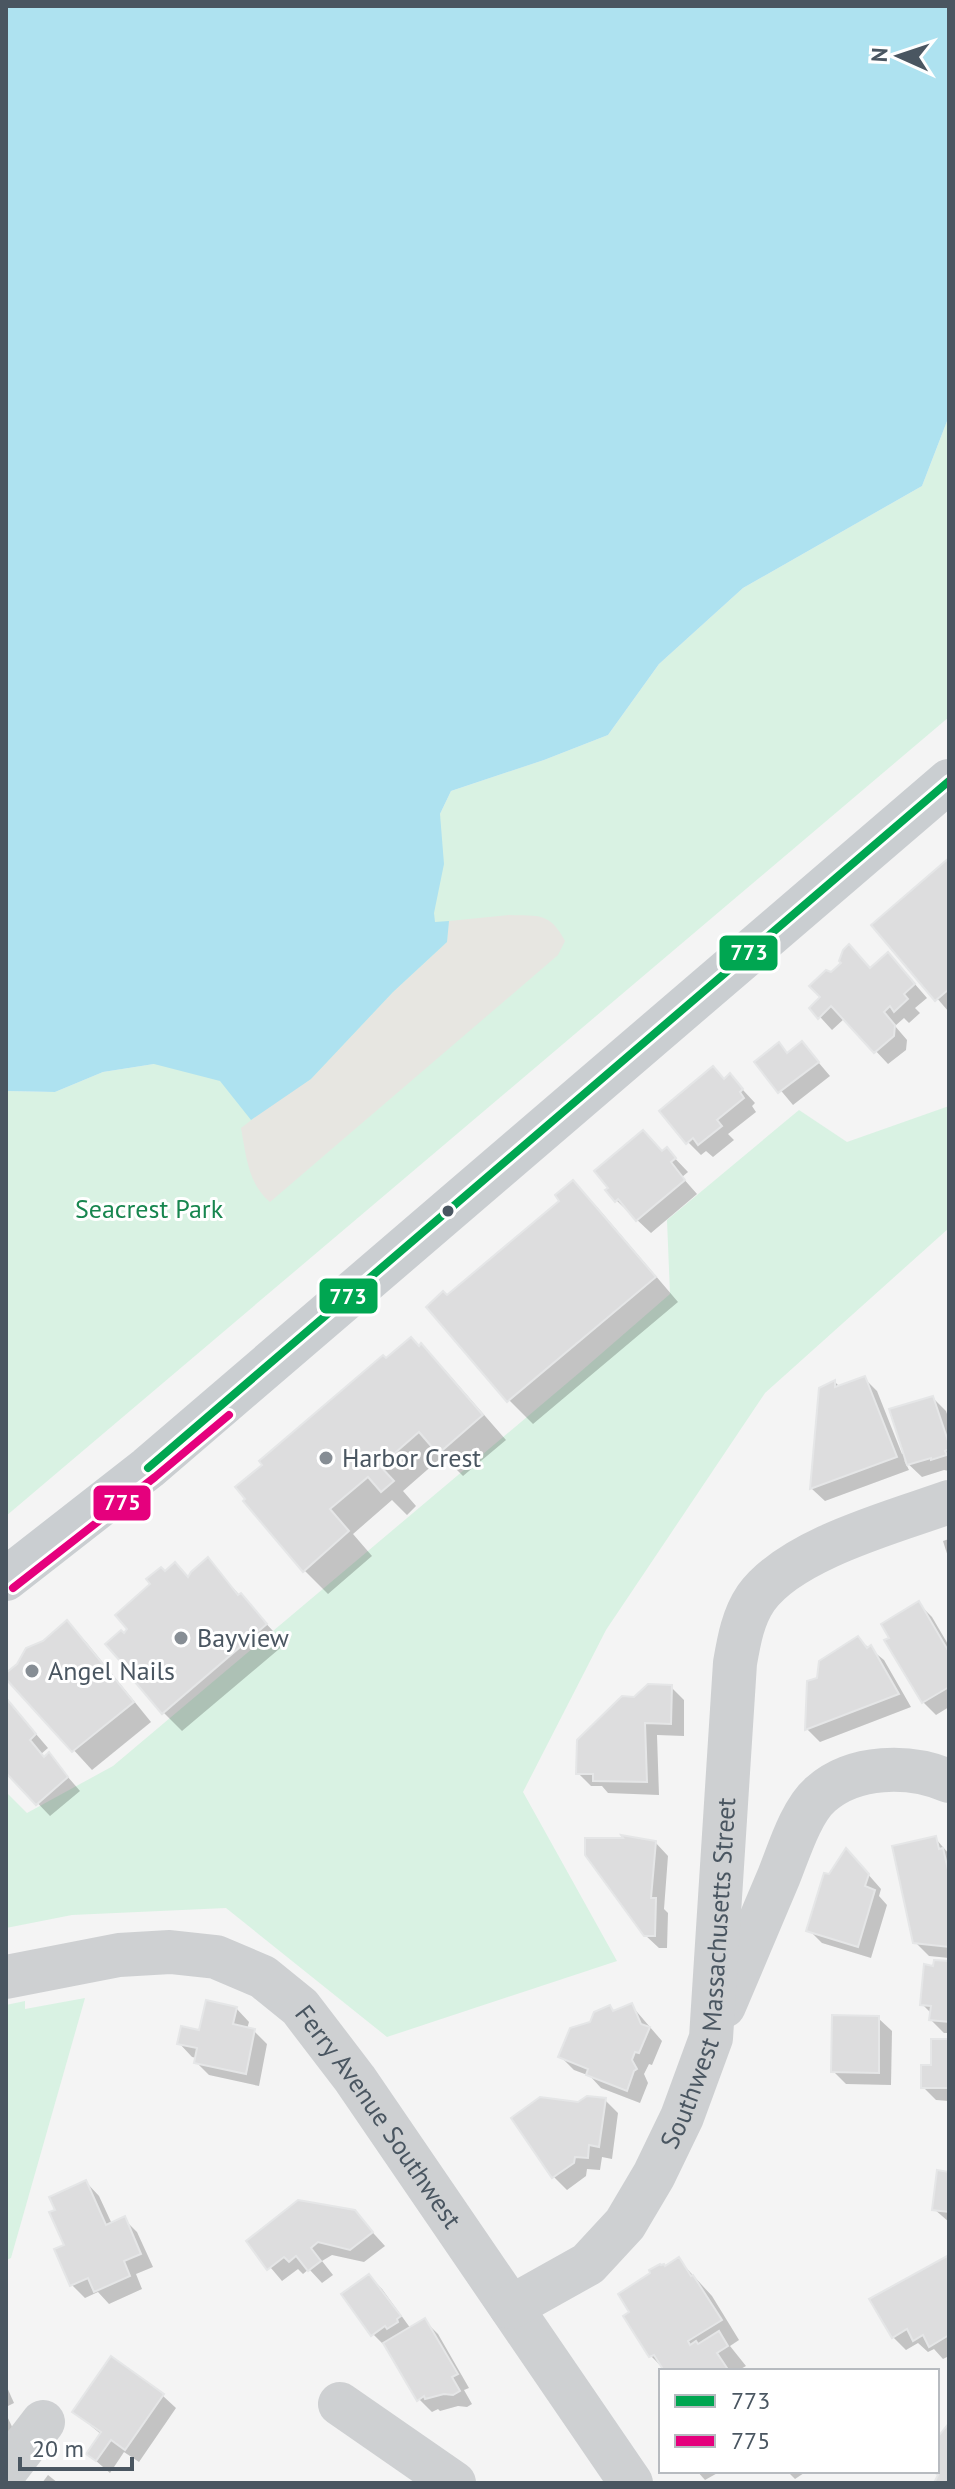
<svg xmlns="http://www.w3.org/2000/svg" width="955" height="2489" font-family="'PT Sans',sans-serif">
  <rect width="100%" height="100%" fill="#f4f4f4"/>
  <g fill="#d9f2e3">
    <path d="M949 416V717L6 1516V1091L55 1092 103 1072 154 1064 440 814 451 791 544 760 608 735 659 664 743 588 922 486Z"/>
    <path d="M949 1106V1228L765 1393 606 1630 523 1792 617 1961 387 2037 226 1908 72 1915 6 1928V1792L27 1813 113 1766 579 1373 670 1294 667 1220 799 1110 847 1142Z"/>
    <path d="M85 1998 11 2258 6 2260V2005L25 2001V2009Z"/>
  </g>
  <path fill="#e7e6e1" d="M509 915C538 916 550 912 565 941L558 955 270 1202C248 1184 246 1155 241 1128L276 1101 311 1079 393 992 447 942 449 921Z"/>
  <path fill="#aee2f0" d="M6 6H949V416L922 486 743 588 659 664 608 735 544 760 451 791 440 814 444 864 434 913 435 922 449 921 447 942 393 992 311 1079 251 1120 220 1081 154 1064 103 1072 55 1092 6 1091Z"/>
  <g fill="#0003">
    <path d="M949 861V1012L874 926Z"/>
    <path d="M901 968 927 998 915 1008 920 1013 909 1023 904 1018 895 1026 907 1040 906 1050 888 1064 845 1018 832 1030 812 1008 871 970Z"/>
    <path d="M802 1043 830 1076 793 1105 757 1062 788 1054Z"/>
    <path d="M730 1076 755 1103 752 1106 756 1112 728 1134 734 1140 713 1157 706 1151 701 1155 688 1142 724 1080Z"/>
    <path d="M667 1150 688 1172 682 1177 697 1194 651 1233 616 1200Z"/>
    <path d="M573 1183 597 1207 678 1302 533 1424 509 1400 447 1298 562 1201Z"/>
    <path d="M421 1346 445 1370 506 1440 463 1476 443 1456 403 1491 416 1506 407 1515 392 1500 353 1534 372 1556 328 1594 304 1570 386 1361Z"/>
    <path d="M864 1378 877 1391 902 1454 905 1453 933 1398 946 1411 949 1420V1471L944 1470 922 1477 904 1460 909 1470 825 1501 812 1489 821 1389 835 1382 840 1387Z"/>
    <path d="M949 1539V1560L943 1541Z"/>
    <path d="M207 1560 285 1644 182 1731 163 1712 139 1680 124 1635 165 1574 189 1579Z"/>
    <path d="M919 1604 932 1617 949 1646V1707L936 1715 923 1702Z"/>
    <path d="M67 1623 86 1642 151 1722 92 1770 6 1676Z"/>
    <path d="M858 1639 884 1660 911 1707 820 1742 807 1729 809 1682 818 1679Z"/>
    <path d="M671 1687 684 1700V1736L657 1735 659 1795 608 1793 602 1786H591L578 1773 635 1699Z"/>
    <path d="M6 1699 48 1748 41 1754 45 1759 49 1755 80 1791 50 1816 6 1770Z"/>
    <path d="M935 1838 949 1854V1958L929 1956 915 1942Z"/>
    <path d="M655 1842 668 1856 664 1909 668 1913 667 1948H659L645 1935Z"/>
    <path d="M859 1864 881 1889 879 1896 887 1905 871 1958 822 1943 809 1930Z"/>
    <path d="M949 1963V2033H944L931 2020 932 2014 922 2004 935 1968Z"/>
    <path d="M631 2005 662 2041 652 2065 649 2064 644 2074 648 2083 640 2103 601 2088 590 2076 574 2070 561 2057 610 2007 615 2013Z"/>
    <path d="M236 2008 249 2022 247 2029 254 2031 267 2044 259 2086 209 2075 196 2062 197 2058 192 2057 179 2043 201 2033Z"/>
    <path d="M878 2018 892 2031 891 2085 846 2084 833 2071Z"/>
    <path d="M949 2041V2101L936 2100 923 2087Z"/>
    <path d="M605 2100 618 2113 612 2159 602 2157 600 2170 587 2169 586 2176 567 2190 554 2177 578 2104Z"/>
    <path d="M949 2174V2222L934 2209Z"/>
    <path d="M86 2182 99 2196 112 2224 124 2219 137 2232 153 2267 136 2274 142 2289 109 2304 98 2292 85 2298 72 2285 56 2250 66 2246Z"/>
    <path d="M354 2212 385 2246 364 2262 332 2255 322 2261 333 2275 322 2283 309 2269 303 2274 298 2269 282 2281 249 2242Z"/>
    <path d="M949 2257V2356L943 2359 934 2349 928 2352 918 2343 906 2350 893 2337Z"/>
    <path d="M679 2260 712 2296 739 2340 730 2346 746 2366 737 2371H666L651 2356 666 2268Z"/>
    <path d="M369 2276 382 2289 411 2329 425 2321 438 2334 469 2388 464 2390 472 2404 467 2407 458 2406 440 2411 438 2409 432 2412 419 2399 386 2347 373 2334Z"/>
    <path d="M111 2359 163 2396 176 2408 139 2462 124 2452 110 2473 88 2454 102 2435 74 2412Z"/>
    <path d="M6 2385 14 2403 6 2407Z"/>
    <path d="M6 2414 16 2435 6 2446Z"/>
    <path d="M697 2471H721L705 2480Z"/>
    <path d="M787 2471H807L795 2479Z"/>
    <path d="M48 2475 58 2483H42Z"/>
  </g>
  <g fill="#ddddde" stroke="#e5e6e7" stroke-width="2">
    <path d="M949 858V989L935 1001 871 925Z"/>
    <path d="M849 944 870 968 888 952 915 984 904 994 908 999 894 1012 890 1006 884 1012 895 1025 894 1036 874 1053 831 1006 818 1019 809 1008 820 997 809 986 826 970 831 972 841 963 839 961 843 950Z"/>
    <path d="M802 1041 819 1062 778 1093 754 1062 779 1042 787 1053Z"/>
    <path d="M713 1066 724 1079 730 1073 743 1089 740 1092 744 1098 717 1120 722 1126 698 1145 693 1138 686 1144 659 1111Z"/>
    <path d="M643 1130 662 1151 667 1147 676 1158 671 1162 685 1180 636 1221 618 1199 615 1202 605 1190 608 1188 594 1171Z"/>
    <path d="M573 1180 656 1277 507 1402 426 1307 443 1291 447 1295 559 1201 555 1195Z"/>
    <path d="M411 1337 419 1346 421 1343 483 1415 438 1454 419 1432 380 1466 394 1481 381 1492 368 1477 330 1509 349 1531 303 1572 243 1501 245 1499 235 1487 262 1465 259 1461 383 1355 386 1358Z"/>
    <path d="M865 1376 897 1457 810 1489 819 1388 835 1380V1387Z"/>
    <path d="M933 1396 949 1444V1449L945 1451 947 1455 931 1460V1458L907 1465 889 1409Z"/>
    <path d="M208 1557 238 1595 241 1593 267 1624 162 1714 135 1682 137 1680 105 1644 121 1630 124 1633 127 1629 115 1615 150 1584 146 1579 161 1567 165 1571 175 1562 188 1577 191 1572Z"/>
    <path d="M919 1601 949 1652V1687L922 1703 884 1640 889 1638 881 1624Z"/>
    <path d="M67 1620 134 1702 72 1752 6 1679V1673L17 1664 26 1648 43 1641Z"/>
    <path d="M858 1636 867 1648 871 1645 899 1694 805 1730 807 1681 817 1678 819 1661Z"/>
    <path d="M648 1684 672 1685 671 1724 645 1723 647 1782 593 1781V1774H576L577 1740 622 1696 634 1697Z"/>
    <path d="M6 1698 36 1734 30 1740 44 1757 49 1752 68 1777 36 1805 6 1773Z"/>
    <path d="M621 1835 656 1841 651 1898H656L655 1936H644L585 1855V1838H623Z"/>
    <path d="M936 1836 939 1849 943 1848 949 1874V1947L913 1943 892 1846Z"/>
    <path d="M846 1848 869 1874 865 1886 875 1890 858 1947 806 1931 824 1873 829 1874Z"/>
    <path d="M934 1960 949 1961V2022L929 2020 931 2006 920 2005 924 1964 933 1966Z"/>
    <path d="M206 2000 237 2007 233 2024 255 2029 246 2074 194 2063 197 2048 177 2044 181 2026 199 2030Z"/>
    <path d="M632 2003 641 2024 650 2027 639 2053 635 2052 632 2060 637 2069 634 2071 627 2091 586 2075 588 2069 558 2057 570 2028 590 2022 594 2012 610 2005 613 2011Z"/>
    <path d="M832 2015 879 2016V2073L831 2072Z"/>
    <path d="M931 2039H949V2088H921V2065H931Z"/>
    <path d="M587 2096 606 2098 599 2147 589 2145 588 2158 575 2157 574 2163 552 2178 511 2118 540 2097 578 2102Z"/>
    <path d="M937 2170 949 2172V2212L932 2210Z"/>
    <path d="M86 2180 106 2225 125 2216 141 2254 124 2261 130 2276 94 2292 88 2278 70 2286 54 2249 64 2245 49 2212 55 2210 49 2197Z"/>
    <path d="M298 2200 355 2210 373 2232 350 2250 318 2242 311 2248 321 2261 308 2271 296 2256 289 2262 284 2257 267 2270 246 2241Z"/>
    <path d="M949 2255V2335L929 2347 923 2335 913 2341 907 2329 892 2338 869 2299Z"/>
    <path d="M679 2257 691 2276 693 2275 722 2320 688 2341 690 2345 696 2341 698 2344 719 2331 728 2346 717 2353 729 2371H664L654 2355 649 2357 623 2316 629 2312 618 2294 650 2273 649 2270 660 2264 661 2265 664 2264 665 2266Z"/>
    <path d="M369 2274 401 2316 397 2319 398 2322 387 2329 385 2326 371 2336 341 2294Z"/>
    <path d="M425 2318 458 2374 452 2377 460 2391 453 2395 444 2394 425 2399 424 2396 417 2401 383 2343Z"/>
    <path d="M111 2356 164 2394 125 2450 111 2440 96 2461 86 2454 101 2432 72 2412Z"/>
    <path d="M949 2423V2483H934L938 2475 933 2471H937V2438Z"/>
  </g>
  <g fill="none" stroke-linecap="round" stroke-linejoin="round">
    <g stroke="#ced0d2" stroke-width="44">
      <path id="s1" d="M6 1977 119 1955 170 1952 216 1957 263 1977 300 2007 355 2079 631 2483"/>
      <path d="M724 2006C742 1963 761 1919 779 1876 789 1851 801 1811 821 1794 854 1765 909 1764 949 1781"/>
      <path id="s2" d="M511 2307 588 2264 625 2224 654 2175 682 2117 711 2038 735 1663C739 1640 743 1617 756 1598 791 1549 893 1522 949 1502"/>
      <path d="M340 2404 454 2483"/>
      <path d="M6 2470 43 2422"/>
    </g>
    <path stroke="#caced1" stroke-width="44" d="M6 1579 148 1468 949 781"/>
    <defs>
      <path id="bus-1" d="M148 1468 949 781"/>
      <path id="bus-2" d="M13 1588 155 1477 229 1415"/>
    </defs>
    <use href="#bus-1" stroke="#fff" stroke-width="14"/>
    <use href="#bus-2" stroke="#fff" stroke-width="14"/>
    <use href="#bus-1" stroke="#00a651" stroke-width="8"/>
    <use href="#bus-2" stroke="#e5007d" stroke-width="8"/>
  </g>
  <circle fill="#4a5661" stroke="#fff" stroke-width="3" cx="448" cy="1211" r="7"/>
  <g fill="#868d94" stroke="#fff" stroke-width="3">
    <circle cx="326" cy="1458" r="8"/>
    <circle cx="181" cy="1638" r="8"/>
    <circle cx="32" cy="1671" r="8"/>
  </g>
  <g text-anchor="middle" stroke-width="6" stroke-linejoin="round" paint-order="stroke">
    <g font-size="26" fill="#17864f" stroke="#fff">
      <text x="149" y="1218">Seacrest Park</text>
    </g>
    <g font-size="26" fill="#4a5661" stroke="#fff" text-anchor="start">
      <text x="342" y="1467">Harbor Crest</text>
      <text x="197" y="1647">Bayview</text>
      <text x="48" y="1680">Angel Nails</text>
    </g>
    <g font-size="26" fill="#4a5661" stroke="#fff">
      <text dy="9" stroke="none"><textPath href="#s2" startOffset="410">Southwest Massachusetts Street</textPath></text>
      <text dy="9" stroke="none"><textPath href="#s1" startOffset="446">Ferry Avenue Southwest</textPath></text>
    </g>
  </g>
  <g stroke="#fff" stroke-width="3">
    <rect x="718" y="934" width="61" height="38" rx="8" fill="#00a651"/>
    <rect x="318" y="1277" width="61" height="38" rx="8" fill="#00a651"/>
    <rect x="92" y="1484" width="60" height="38" rx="8" fill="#e5007d"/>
  </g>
  <g font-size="22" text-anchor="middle" font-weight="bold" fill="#fff">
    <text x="749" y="960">773</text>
    <text x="348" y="1304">773</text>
    <text x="122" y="1510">775</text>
  </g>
  <rect width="955" height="2489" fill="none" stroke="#4a5661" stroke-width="16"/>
  <rect x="659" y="2369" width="280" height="104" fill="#ffffff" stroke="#b7bbc0" stroke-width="2"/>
  <rect x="675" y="2395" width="40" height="12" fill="#00a651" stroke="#b7bbc0" stroke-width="2"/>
  <text x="731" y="2409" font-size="24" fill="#4a5661">773</text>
  <rect x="675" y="2435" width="40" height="12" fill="#e5007d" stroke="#b7bbc0" stroke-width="2"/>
  <text x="731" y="2449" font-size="24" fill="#4a5661">775</text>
  <g transform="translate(899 56) rotate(273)" stroke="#ffffff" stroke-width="6" paint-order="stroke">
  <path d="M0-6L14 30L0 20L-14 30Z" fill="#4a5661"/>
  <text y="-12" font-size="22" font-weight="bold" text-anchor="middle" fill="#4a5661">N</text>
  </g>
  <path d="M20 2457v12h112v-12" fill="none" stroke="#4a5661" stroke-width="4"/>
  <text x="32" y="2457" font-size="24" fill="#4a5661" stroke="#ffffff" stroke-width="6" paint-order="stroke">20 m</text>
</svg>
